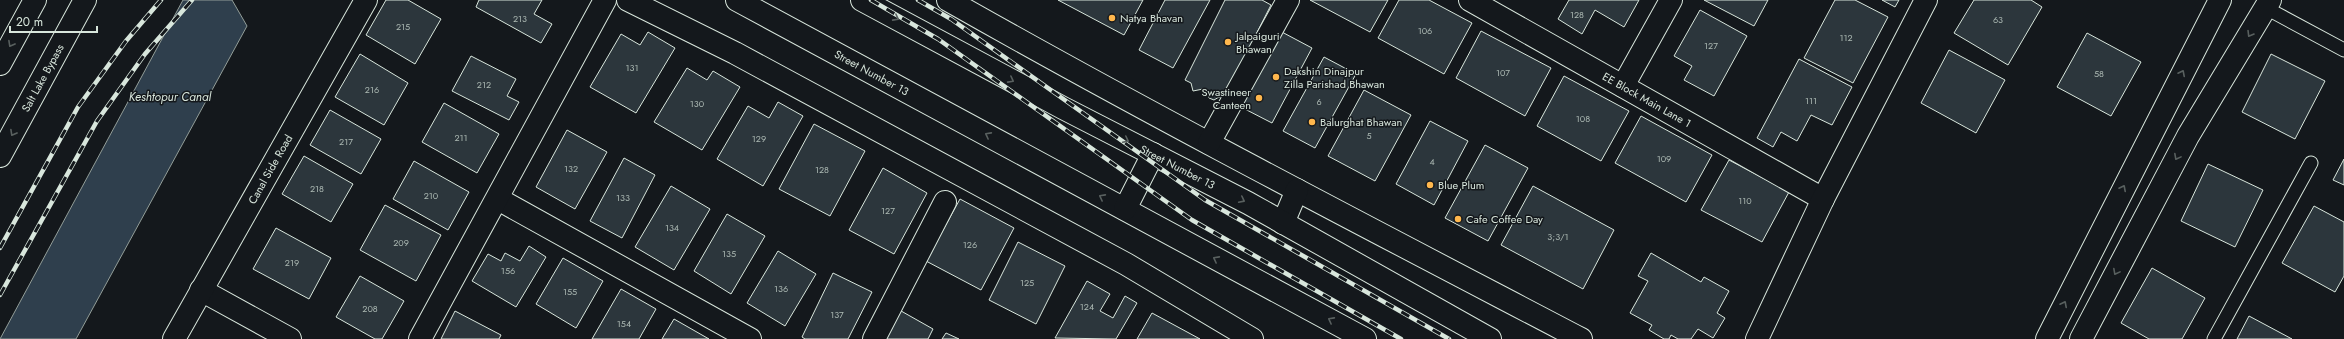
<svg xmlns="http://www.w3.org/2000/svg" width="2344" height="339" font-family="Jost,sans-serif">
  <rect width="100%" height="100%" fill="#14181c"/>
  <path fill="#2f3f4d" stroke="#939e99" d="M183 0H232L247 26 76 339H0Z"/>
  <g fill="#2c363c" stroke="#d8e6dc">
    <path d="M386 0H408L441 19 415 64 366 35Z"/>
    <path d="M479 0H542L534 14 552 24 541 43 476 7Z"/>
    <path d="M1058 0H1143L1124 35Z"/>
    <path d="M1165 0H1210L1173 68 1139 50Z"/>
    <path d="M1225 0H1262L1271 5 1223 99 1219 97 1214 100 1209 98 1208 92 1203 89 1193 91 1191 83 1185 80Z"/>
    <path d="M1310 0H1388L1370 32Z"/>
    <path d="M1399 0H1429L1472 23 1444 74 1378 38Z"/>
    <path d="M1569 0H1639L1624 27 1595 10 1582 34 1558 19Z"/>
    <path d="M1704 0H1768L1754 26Z"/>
    <path d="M1835 0H1855L1888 17 1853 83 1804 58Z"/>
    <path d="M1882 0H1899L1895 7Z"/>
    <path d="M1974 0H2031L2042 7 2008 65 1954 33Z"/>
    <path d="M1700 10 1747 36 1714 96 1684 80 1692 66 1674 56Z"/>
    <path d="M1280 31 1312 48 1272 123 1239 106Z"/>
    <path d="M1481 31 1551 68 1525 116 1456 78Z"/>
    <path d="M648 32 675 48 636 113 590 87 621 34 640 45Z"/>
    <path d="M2087 33 2141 62 2111 116 2057 87Z"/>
    <path d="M1949 50 2005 80 1976 133 1921 103Z"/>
    <path d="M360 54 408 83 384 125 335 97Z"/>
    <path d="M2271 54 2325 81 2295 139 2242 112Z"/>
    <path d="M471 56 516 79 507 96 519 102 509 120 452 91Z"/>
    <path d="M1324 57 1356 74 1315 148 1283 131Z"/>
    <path d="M1799 59 1852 87 1832 125 1811 115 1797 141 1781 132 1773 147 1757 138Z"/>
    <path d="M687 68 707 80 713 71 740 87 702 150 654 122Z"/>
    <path d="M1564 76 1629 111 1601 161 1537 126Z"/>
    <path d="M1364 90 1411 115 1375 181 1328 156Z"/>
    <path d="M778 102 803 116 763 186 717 159 748 106 769 118Z"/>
    <path d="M444 103 499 134 477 173 422 142Z"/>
    <path d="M330 110 381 139 361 174 310 145Z"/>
    <path d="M1641 116 1712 155 1686 202 1615 163Z"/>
    <path d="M1430 121 1468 141 1434 205 1396 184Z"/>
    <path d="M814 124 865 151 830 216 779 189Z"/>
    <path d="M567 130 607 152 575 209 536 187Z"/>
    <path d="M1485 145 1528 168 1488 241 1445 218Z"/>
    <path d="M304 156 353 184 331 222 282 194Z"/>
    <path d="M624 158 655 175 622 238 590 221Z"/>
    <path d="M2344 159V185L2333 180Z"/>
    <path d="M1729 160 1789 192 1762 242 1701 210Z"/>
    <path d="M414 161 469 192 448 230 393 199Z"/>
    <path d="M2208 164 2263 190 2235 247 2181 221Z"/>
    <path d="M883 168 927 193 894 254 849 230Z"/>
    <path d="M671 186 710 209 674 270 635 247Z"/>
    <path d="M1533 186 1614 230 1583 289 1501 245Z"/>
    <path d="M960 199 1014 228 981 290 926 261Z"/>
    <path d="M385 205 441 235 416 281 360 250Z"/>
    <path d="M2314 206 2344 222V276L2335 292 2282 263Z"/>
    <path d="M727 214 765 236 731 294 694 271Z"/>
    <path d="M276 228 331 258 309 299 253 269Z"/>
    <path d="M1018 242 1065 266 1036 324 989 300Z"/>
    <path d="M529 246 546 257 516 307 472 281 488 254 501 261 505 253 520 261Z"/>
    <path d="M778 251 816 274 785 326 747 303Z"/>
    <path d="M1651 253 1701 282 1704 277 1729 291 1717 313 1725 318 1713 338 1698 329 1691 339H1678L1671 335 1669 339H1664L1649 330 1652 325 1630 313 1648 281 1638 276Z"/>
    <path d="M563 258 603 281 576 328 536 304Z"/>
    <path d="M2152 268 2205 298 2182 339H2149L2121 323Z"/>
    <path d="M833 273 872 292 848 339H805L802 337Z"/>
    <path d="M360 276 404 301 382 339H375L336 317Z"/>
    <path d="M1087 281 1110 294 1100 311 1113 318 1125 296 1137 303 1116 339 1055 338Z"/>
    <path d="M621 289 656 309 639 339H592Z"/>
    <path d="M894 307 933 329 928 339H877Z"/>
    <path d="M455 311 501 335 499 339H441Z"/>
    <path d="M1152 313 1200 339H1137Z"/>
    <path d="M2249 316 2292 339H2237Z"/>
    <path d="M674 319 709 339H662Z"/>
    <path d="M946 333 959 339H942Z"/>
  </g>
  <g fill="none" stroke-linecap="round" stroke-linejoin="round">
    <defs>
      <g id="service">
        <path d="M2266 8 2344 50"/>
        <path d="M2214 339 2311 163"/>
      </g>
      <g id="minor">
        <path d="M628 0 735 53 1126 264 1252 339"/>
        <path d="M948 0C1156 118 1369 228 1581 339"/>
        <path id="s1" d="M1470 0 1823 199"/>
        <path d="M1623 86 1671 0"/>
        <path d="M1209 143 1288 0"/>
        <path d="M498 199 750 339"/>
        <path d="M1283 223 1297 190"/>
        <path d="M201 290 290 339"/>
        <path d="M420 339 605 0"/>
        <path d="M874 339 945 202"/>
        <path d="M1757 339 1823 199 1926 0"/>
      </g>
      <g id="tertiary">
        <path id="s2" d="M174 339 366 0"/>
        <path d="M2047 339 2220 0"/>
        <path d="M2081 339 2188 136 2270 0"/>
      </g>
      <g id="secondary">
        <path id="s3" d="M737 0 1365 339"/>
        <path id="s4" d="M862 0 1063 108 1248 203 1490 339"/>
        <path d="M1125 209 1153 154"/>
      </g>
      <g id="primary">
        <path d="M0 64 35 0"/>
        <path id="s5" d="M0 156 85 0"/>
      </g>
    </defs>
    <use href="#service" stroke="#d8e6dc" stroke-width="15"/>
    <use href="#minor" stroke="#d8e6dc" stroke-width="24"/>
    <use href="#tertiary" stroke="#d8e6dc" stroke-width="24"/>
    <use href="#secondary" stroke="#d8e6dc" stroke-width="24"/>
    <use href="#primary" stroke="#d8e6dc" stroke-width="24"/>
    <use href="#service" stroke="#14181c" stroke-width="13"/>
    <use href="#minor" stroke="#14181c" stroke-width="22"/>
    <use href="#tertiary" stroke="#14181c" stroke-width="22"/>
    <use href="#secondary" stroke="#14181c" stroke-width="22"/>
    <use href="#primary" stroke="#14181c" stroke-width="22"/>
    <defs>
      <g id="rail">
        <path d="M871 0 938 39 1192 220 1401 339"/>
        <path d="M918 0 951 19 1205 200 1449 339"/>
        <path d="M0 248 78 107 126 41 161 0"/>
        <path d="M0 295 97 121 145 54 192 0"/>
      </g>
    </defs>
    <use href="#rail" stroke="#d8e6dc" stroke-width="4.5"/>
    <use href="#rail" stroke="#14181c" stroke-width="3" stroke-dasharray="9" stroke-linecap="butt"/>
  </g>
  <defs><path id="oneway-chevron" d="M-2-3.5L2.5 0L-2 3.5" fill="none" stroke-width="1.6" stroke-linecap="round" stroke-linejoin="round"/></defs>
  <g stroke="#59605f">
    <use href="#oneway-chevron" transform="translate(896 18) rotate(28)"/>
    <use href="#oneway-chevron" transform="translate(2250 34) rotate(121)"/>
    <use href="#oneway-chevron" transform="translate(11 44) rotate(119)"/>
    <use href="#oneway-chevron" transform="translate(2182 73) rotate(-63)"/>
    <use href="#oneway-chevron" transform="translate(1011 80) rotate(28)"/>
    <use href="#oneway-chevron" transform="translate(13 133) rotate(119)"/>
    <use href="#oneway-chevron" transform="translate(988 135) rotate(-152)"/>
    <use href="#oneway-chevron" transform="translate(1126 140) rotate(27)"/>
    <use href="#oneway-chevron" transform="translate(2177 157) rotate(118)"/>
    <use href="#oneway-chevron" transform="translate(2123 188) rotate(-63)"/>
    <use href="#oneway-chevron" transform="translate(1102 197) rotate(-152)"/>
    <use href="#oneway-chevron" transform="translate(1242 200) rotate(27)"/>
    <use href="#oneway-chevron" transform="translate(1216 259) rotate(-152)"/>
    <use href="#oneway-chevron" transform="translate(2116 272) rotate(118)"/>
    <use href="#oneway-chevron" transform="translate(2064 304) rotate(-63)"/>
    <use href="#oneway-chevron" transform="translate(1331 320) rotate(-152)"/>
  </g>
  <g fill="#ffb74d" stroke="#14181c" stroke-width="1.5">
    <circle cx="1112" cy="18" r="4"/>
    <circle cx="1228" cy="42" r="4"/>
    <circle cx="1276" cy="77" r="4"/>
    <circle cx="1259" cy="98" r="4"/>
    <circle cx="1312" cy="122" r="4"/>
    <circle cx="1430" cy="185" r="4"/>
    <circle cx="1458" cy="219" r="4"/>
  </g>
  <g text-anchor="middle" stroke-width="3" stroke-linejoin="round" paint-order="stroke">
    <g font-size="9" fill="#adbab4">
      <text x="1577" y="18">128</text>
      <text x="520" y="22">213</text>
      <text x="1998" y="23">63</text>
      <text x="403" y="30">215</text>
      <text x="1425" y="34">106</text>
      <text x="1846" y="41">112</text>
      <text x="1711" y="49">127</text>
      <text x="632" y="71">131</text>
      <text x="1503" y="76">107</text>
      <text x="2099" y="77">58</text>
      <text x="484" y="88">212</text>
      <text x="372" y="93">216</text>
      <text x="1811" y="104">111</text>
      <text x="1319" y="105">6</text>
      <text x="697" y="107">130</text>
      <text x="1583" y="122">108</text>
      <text x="1369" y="139">5</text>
      <text x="461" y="141">211</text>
      <text x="759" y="142">129</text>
      <text x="346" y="145">217</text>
      <text x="1664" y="162">109</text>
      <text x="1432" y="165">4</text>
      <text x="571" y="172">132</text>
      <text x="822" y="173">128</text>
      <text x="317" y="192">218</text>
      <text x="431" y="199">210</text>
      <text x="623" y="201">133</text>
      <text x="1745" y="204">110</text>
      <text x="888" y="214">127</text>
      <text x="672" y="231">134</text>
      <text x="1558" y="240">3;3/1</text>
      <text x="401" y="246">209</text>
      <text x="970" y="248">126</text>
      <text x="729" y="257">135</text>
      <text x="292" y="266">219</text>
      <text x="508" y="274">156</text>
      <text x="1027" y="286">125</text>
      <text x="781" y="292">136</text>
      <text x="570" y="295">155</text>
      <text x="1087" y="310">124</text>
      <text x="370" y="312">208</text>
      <text x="837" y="318">137</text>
      <text x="624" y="327">154</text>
    </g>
    <g font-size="11" fill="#d8e6dc" stroke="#14181c" text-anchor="start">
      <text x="1120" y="22">Natya Bhavan</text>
      <text x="1236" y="40">Jalpaiguri<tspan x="1236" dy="13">Bhawan</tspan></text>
      <text x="1284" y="75">Dakshin Dinajpur<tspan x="1284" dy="13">Zilla Parishad Bhawan</tspan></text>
      <text x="1251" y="96" text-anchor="end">Swastineer<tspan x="1251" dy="13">Canteen</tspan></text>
      <text x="1320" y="126">Balurghat Bhawan</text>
      <text x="1438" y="189">Blue Plum</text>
      <text x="1466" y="223">Cafe Coffee Day</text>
    </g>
    <g font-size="11" fill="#d8e6dc" stroke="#14181c">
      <text dy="4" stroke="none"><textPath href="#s3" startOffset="153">Street Number 13</textPath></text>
      <text dy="4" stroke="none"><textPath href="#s5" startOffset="89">Salt Lake Bypass</textPath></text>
      <text dy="4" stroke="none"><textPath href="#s1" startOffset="203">EE Block Main Lane 1</textPath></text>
      <text dy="4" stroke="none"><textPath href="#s4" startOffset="357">Street Number 13</textPath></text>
      <text dy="4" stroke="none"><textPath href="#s2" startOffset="195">Canal Side Road</textPath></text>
    </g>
    <g font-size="12" font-style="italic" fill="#d8e6dc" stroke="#14181c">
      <text x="170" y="101">Keshtopur Canal</text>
    </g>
  </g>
  <path d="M10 26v6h87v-6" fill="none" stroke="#d8e6dc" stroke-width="2"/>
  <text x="16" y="26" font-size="12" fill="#d8e6dc" stroke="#14181c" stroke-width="3" paint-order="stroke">20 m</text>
</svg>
